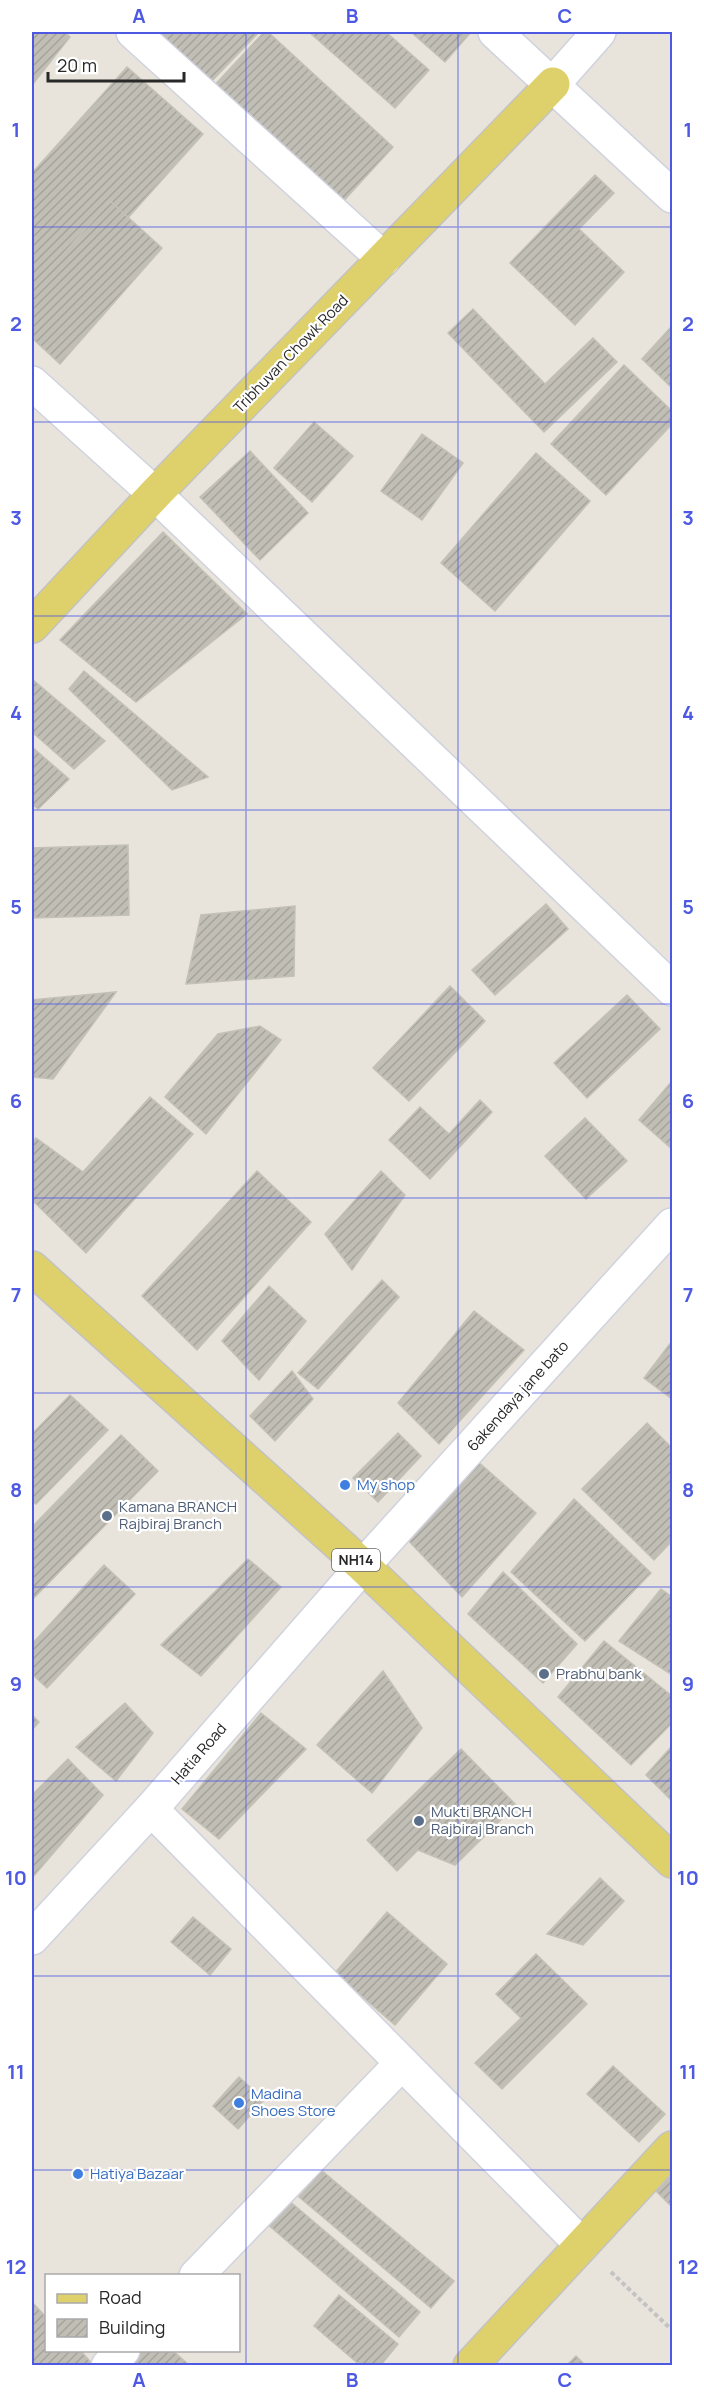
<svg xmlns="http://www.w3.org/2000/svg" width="704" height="2397" font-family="Manrope,sans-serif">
  <defs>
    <pattern id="building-hatch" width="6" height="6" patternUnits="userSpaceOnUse" patternTransform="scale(1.5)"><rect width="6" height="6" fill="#c1beb6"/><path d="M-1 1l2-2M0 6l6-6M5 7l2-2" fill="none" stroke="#a6a39c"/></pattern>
  </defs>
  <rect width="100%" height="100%" fill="#e8e4db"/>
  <g fill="url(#building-hatch)" stroke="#c3c0b5" stroke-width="1.5">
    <path d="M32 32H63L70 37 32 85Z"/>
    <path d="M166 32H259L208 85 159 38Z"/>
    <path d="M264 32H268L393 147 338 207 211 89Z"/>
    <path d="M309 32H386L429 70 395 108Z"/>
    <path d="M411 32H471L445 62Z"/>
    <path d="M127 67 203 134 127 219 110 201 32 290V173Z"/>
    <path d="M595 175 614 193 579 229 624 272 575 325 510 263Z"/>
    <path d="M110 201 162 248 60 364 32 338V290Z"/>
    <path d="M473 309 545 384 593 338 617 362 544 432 448 333Z"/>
    <path d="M672 326V388L642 359Z"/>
    <path d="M624 365 672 411V424L606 495 551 444Z"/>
    <path d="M314 422 353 456 312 502 274 468Z"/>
    <path d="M422 434 463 463 422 520 381 491Z"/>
    <path d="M250 451 308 513 260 560 200 497Z"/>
    <path d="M536 453 590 501 495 611 441 563Z"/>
    <path d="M163 532 247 614 136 702 60 640Z"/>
    <path d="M84 671 208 777 172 790 69 689Z"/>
    <path d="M32 679 105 741 74 769 32 732Z"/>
    <path d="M32 747 69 779 38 809 32 804Z"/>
    <path d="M128 845 129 915 32 918V848Z"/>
    <path d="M546 904 568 929 495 995 472 970Z"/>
    <path d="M295 906 294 976 186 984 201 915Z"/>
    <path d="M450 986 485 1021 409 1101 373 1068Z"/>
    <path d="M116 992 53 1079 32 1077V1000Z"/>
    <path d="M627 995 660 1029 587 1098 554 1063Z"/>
    <path d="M260 1026 281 1040 206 1134 165 1097 218 1034Z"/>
    <path d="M672 1081V1149L639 1120Z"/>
    <path d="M150 1097 193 1134 86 1253 32 1200V1144L36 1138 83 1172Z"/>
    <path d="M480 1100 492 1112 430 1179 389 1140 420 1107 449 1134Z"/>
    <path d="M585 1118 627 1161 586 1199 545 1156Z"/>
    <path d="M257 1171 311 1222 197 1350 142 1296Z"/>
    <path d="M381 1171 405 1195 352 1270 325 1234Z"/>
    <path d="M382 1280 399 1297 318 1389 298 1373Z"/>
    <path d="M269 1286 306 1321 259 1380 222 1341Z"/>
    <path d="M474 1311 524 1350 439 1444 398 1403Z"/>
    <path d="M672 1341V1399L644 1378Z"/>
    <path d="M292 1371 313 1399 275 1441 250 1416Z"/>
    <path d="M70 1395 108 1430 36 1504 32 1501V1434Z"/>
    <path d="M647 1423 672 1448V1541L654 1560 582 1489Z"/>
    <path d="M398 1433 421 1456 378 1502 353 1478Z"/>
    <path d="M121 1435 158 1471 33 1599 32 1597V1527Z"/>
    <path d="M476 1460 536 1513 462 1597 404 1536Z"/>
    <path d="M574 1499 651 1573 585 1641 511 1572Z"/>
    <path d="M248 1559 281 1587 201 1676 161 1645Z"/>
    <path d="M104 1565 135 1594 47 1688 32 1674V1644Z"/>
    <path d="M503 1572 577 1644 543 1683 468 1614Z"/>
    <path d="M661 1589 672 1597V1675L619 1641Z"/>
    <path d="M604 1641 672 1696V1723L631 1765 558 1697Z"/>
    <path d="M383 1671 422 1728 372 1793 317 1745Z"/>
    <path d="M125 1703 153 1733 116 1781 76 1747Z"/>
    <path d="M261 1713 306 1749 219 1839 182 1809Z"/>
    <path d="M32 1715 39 1722 32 1730Z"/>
    <path d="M672 1746V1801L646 1775Z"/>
    <path d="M461 1749 516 1805 455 1865 418 1850 397 1871 367 1840Z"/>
    <path d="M68 1759 103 1795 32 1878V1795Z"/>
    <path d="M600 1878 624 1901 583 1945 547 1934Z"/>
    <path d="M387 1912 447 1964 395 2025 335 1973Z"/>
    <path d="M193 1917 231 1949 210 1975 171 1942Z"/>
    <path d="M536 1954 587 2004 502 2089 475 2063 521 2018 496 1994Z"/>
    <path d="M613 2066 665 2114 639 2142 587 2094Z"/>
    <path d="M239 2077 264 2100 238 2129 213 2106Z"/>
    <path d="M321 2170 454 2281 431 2308 299 2197Z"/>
    <path d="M672 2172V2207L655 2190Z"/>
    <path d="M287 2199 420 2312 399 2337 266 2223Z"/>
    <path d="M339 2295 398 2344 380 2366H361L314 2326Z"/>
    <path d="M32 2302 46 2317V2350H80L94 2366H32Z"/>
    <path d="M137 2350H172L190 2366H133L128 2361Z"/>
    <path d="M576 2356 586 2366H566Z"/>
  </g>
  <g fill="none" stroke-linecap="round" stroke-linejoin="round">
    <defs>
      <g id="minor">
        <path d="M133 32 384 259"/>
        <path d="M495 32 672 196"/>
        <path d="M553 84 599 32"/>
        <path d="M32 383 155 494 672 989"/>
        <path d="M151 1809 582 2245"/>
        <path d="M32 1938 151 1809 363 1566 672 1225"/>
        <path d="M196 2276 402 2063"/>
        <path d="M108 2366 123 2350"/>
      </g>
      <g id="major">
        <path d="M32 626 155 494 553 84"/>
        <path d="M32 1268 363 1566 672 1861"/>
        <path d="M470 2366 672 2148"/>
      </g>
    </defs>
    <use href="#minor" stroke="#d0d2df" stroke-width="36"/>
    <use href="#major" stroke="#c3c3c3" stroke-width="36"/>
    <path stroke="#c3c3c3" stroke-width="4" stroke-dasharray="4.5 3" stroke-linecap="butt" d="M611 2272 672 2330"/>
    <use href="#minor" stroke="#fff" stroke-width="33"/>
    <use href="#major" stroke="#ded06a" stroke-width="33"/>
  </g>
  <path fill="none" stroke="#4d59e3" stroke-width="1.5" stroke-opacity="0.55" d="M246 32V2366M458 32V2366M32 227H672M32 422H672M32 616H672M32 810H672M32 1004H672M32 1198H672M32 1393H672M32 1587H672M32 1781H672M32 1976H672M32 2170H672"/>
  <g fill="#3f7fe0" stroke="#fff" stroke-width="2">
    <circle cx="345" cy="1485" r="6"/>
    <circle cx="239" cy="2103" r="6"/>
    <circle cx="78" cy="2174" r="6"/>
  </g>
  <g fill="#5c6f8a" stroke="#fff" stroke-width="2">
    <circle cx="107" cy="1516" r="6"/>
    <circle cx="544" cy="1674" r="6"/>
    <circle cx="419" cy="1821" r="6"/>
  </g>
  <g text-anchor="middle" stroke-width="4.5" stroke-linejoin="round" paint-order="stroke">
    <rect fill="#fff" stroke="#686868" stroke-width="1.5" x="332" y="1549" width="48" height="22" rx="4.5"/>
    <g font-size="14" font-weight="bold" fill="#282828">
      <text x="356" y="1565">NH14</text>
    </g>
    <g font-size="15" fill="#282828" stroke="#fff">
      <text transform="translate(291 354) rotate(-46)" y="5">Tribhuvan Chowk Road</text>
      <text transform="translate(518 1396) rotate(-48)" y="5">6akendaya jane bato</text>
      <text transform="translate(199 1754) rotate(-49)" y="5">Hatia Road</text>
    </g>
    <g font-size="15" fill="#366cbe" stroke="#fff" text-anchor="start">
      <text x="357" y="1490">My shop</text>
      <text x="251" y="2099">Madina<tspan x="251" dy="17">Shoes Store</tspan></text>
      <text x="90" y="2179">Hatiya Bazaar</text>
    </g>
    <g font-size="15" fill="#4e5e75" stroke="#fff" text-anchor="start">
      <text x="119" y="1512">Kamana BRANCH<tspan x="119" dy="17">Rajbiraj Branch</tspan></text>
      <text x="556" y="1679">Prabhu bank</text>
      <text x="431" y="1817">Mukti BRANCH<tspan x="431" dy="17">Rajbiraj Branch</tspan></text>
    </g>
  </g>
  <rect width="704" height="2397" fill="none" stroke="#ffffff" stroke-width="66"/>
  <rect x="45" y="2274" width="195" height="78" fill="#ffffff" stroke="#a9a9a9" stroke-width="1.5"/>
  <rect x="57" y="2294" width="30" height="9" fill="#ded06a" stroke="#a9a9a9" stroke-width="1.5"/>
  <text x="99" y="2304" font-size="18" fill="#282828">Road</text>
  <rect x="57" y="2319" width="30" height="18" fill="url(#building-hatch)" stroke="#a9a9a9" stroke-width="1.5"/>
  <text x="99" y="2334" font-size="18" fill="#282828">Building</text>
  <path d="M48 72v9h136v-9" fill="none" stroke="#282828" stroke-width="3"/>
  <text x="57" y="72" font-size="18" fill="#282828" stroke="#ffffff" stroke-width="4.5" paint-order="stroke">20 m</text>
  <rect x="33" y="33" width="638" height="2331" fill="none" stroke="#4d59e3" stroke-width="2"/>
  <g font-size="20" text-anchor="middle" font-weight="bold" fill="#4d59e3">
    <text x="139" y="23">A</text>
    <text x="352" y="23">B</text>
    <text x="565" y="23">C</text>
    <text x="16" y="137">1</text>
    <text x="688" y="137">1</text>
    <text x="16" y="331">2</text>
    <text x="688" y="331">2</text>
    <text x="16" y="525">3</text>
    <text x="688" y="525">3</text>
    <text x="16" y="720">4</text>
    <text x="688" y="720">4</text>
    <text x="16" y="914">5</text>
    <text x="688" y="914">5</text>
    <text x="16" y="1108">6</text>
    <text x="688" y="1108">6</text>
    <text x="16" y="1302">7</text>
    <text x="688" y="1302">7</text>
    <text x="16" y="1497">8</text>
    <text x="688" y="1497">8</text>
    <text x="16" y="1691">9</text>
    <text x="688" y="1691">9</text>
    <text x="16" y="1885">10</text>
    <text x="688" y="1885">10</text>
    <text x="16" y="2079">11</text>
    <text x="688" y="2079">11</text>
    <text x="16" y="2274">12</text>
    <text x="688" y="2274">12</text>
    <text x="139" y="2387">A</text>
    <text x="352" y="2387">B</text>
    <text x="565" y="2387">C</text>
  </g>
</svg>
